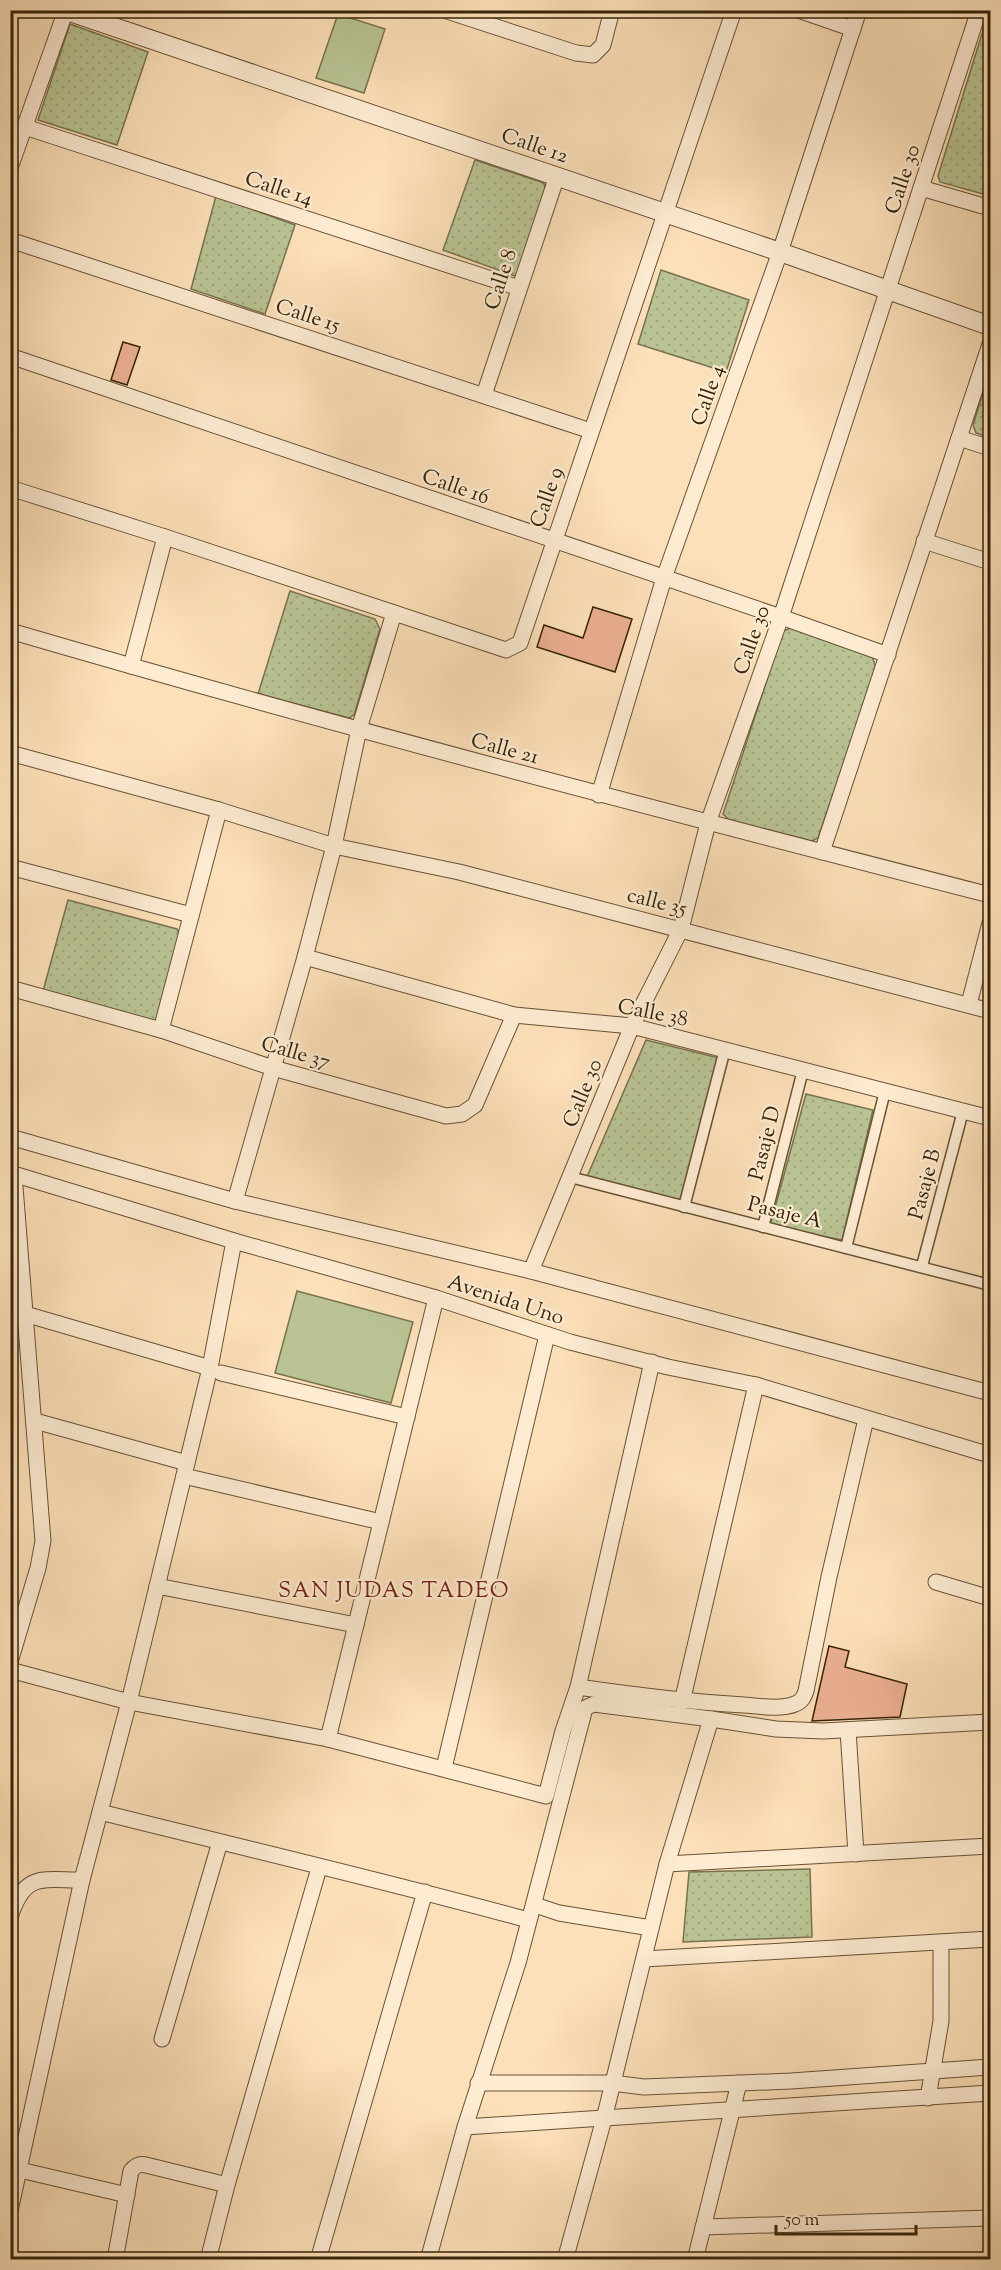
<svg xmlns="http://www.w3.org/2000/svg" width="1001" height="2270" font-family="'Sorts Mill Goudy',serif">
  <defs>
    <pattern id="green-dots" width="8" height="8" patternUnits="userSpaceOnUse" patternTransform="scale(1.5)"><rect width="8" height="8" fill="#b9c394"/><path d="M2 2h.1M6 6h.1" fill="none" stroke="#a0a77e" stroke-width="1.8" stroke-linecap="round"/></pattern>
  </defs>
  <rect width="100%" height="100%" fill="#fce0b9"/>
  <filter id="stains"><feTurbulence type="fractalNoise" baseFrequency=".00333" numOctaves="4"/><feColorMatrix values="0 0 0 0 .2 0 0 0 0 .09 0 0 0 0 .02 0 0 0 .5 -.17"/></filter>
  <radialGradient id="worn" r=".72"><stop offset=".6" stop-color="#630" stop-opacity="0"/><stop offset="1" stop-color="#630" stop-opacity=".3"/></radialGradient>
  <g fill="url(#green-dots)" stroke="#78734e" stroke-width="1.5">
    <path d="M989 11H990V196L940 182 938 176Z"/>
    <path d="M70 24 148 52 117 145 38 120Z"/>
    <path d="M475 160 544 183 546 192 518 272 515 276 443 250Z"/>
    <path d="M216 196 295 225 265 314 191 289Z"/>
    <path d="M661 270 749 300 726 372 638 344Z"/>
    <path d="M990 371V438L976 433 973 425Z"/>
    <path d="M290 591 375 619 380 629 354 715 349 718 258 694Z"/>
    <path d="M791 628 872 656 876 668 818 838 810 842 728 819 723 814 783 631Z"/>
    <path d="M68 900 177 929 182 939 161 1018 154 1022 43 991Z"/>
    <path d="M646 1040 719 1058 680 1200 586 1179Z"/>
    <path d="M806 1094 873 1110 842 1240 770 1226Z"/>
    <path d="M810 1869 812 1937 683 1942 689 1872Z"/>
  </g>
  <g fill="#b9c394" stroke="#78734e" stroke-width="1.5">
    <path d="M338 14 385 29 364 93 316 78Z"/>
    <path d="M297 1291 413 1322 391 1403 275 1373Z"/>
  </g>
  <g fill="#ebaf92" stroke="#362307" stroke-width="1.5">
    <path d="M123 342 140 347 127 385 111 380Z"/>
    <path d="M593 607 632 619 615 672 537 647 544 625 583 638Z"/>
    <path d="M829 1646 849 1651 845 1667 907 1684 900 1717 812 1721Z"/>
  </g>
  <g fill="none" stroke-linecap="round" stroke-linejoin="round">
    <defs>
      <g id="pedestrian">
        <path d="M570 1177 990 1285"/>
        <path d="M684 1207 725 1049"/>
        <path d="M763 1227 803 1070"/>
        <path d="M846 1248 885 1091"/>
        <path d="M922 1266 963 1111"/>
      </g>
      <g id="minor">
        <path d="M444 10 576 53 593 55 603 45 612 10"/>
        <path d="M798 10 853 29"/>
        <path d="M25 127 519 288"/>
        <path d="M10 168 66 10"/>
        <path d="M921 188 990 208"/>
        <path d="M10 240 591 431"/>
        <path d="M10 356 781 617 888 655"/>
        <path d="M484 395 557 176"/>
        <path d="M959 438 990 448"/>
        <path d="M10 488 165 537 506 650 520 643 734 10"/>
        <path d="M924 541 990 562"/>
        <path d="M10 631C335 726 663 811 990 895"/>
        <path d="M131 666 165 537"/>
        <path d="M10 753 219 810 334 846 459 872 990 1011"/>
        <path d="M599 795 664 578 780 252 859 10"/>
        <path d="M822 852 990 344"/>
        <path d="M10 867 191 915"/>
        <path d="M305 957 514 1015 632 1026 990 1118"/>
        <path d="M10 988 161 1030 273 1068 446 1116 462 1114 475 1105 514 1015"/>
        <path d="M969 1004 990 923"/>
        <path d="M161 1030 219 810"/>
        <path d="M10 1137 235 1201 531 1271 990 1393"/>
        <path d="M10 1173 234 1241 436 1298 570 1342 668 1367 756 1385 990 1455"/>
        <path d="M235 1201 305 957 334 846 359 729 394 613"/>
        <path d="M531 1271 632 1026 681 929 708 823 781 617 979 10"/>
        <path d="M25 1314 210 1368"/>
        <path d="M221 1373 407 1417"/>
        <path d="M35 1421 187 1463"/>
        <path d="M184 1476 381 1522"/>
        <path d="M936 1582 990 1598"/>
        <path d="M157 1586 356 1625"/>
        <path d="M10 1662 38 1568 43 1541 14 1174"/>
        <path d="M10 1670 129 1702 328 1739 546 1796 563 1731 578 1687 652 1362"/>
        <path d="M578 1687C633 1695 688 1702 744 1705 759 1706 780 1710 795 1704 802 1701 804 1697 806 1691L829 1577 866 1419"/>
        <path d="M682 1702 756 1385"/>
        <path d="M711 1719 776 1729 823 1731 990 1722"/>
        <path d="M848 1730 856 1854"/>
        <path d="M328 1739 436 1298"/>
        <path d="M444 1768 547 1335"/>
        <path d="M100 1812C240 1847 382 1880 521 1918"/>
        <path d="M667 1864 990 1846"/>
        <path d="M535 1905 559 1913 651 1928"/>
        <path d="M10 1917C25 1872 41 1880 82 1880"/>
        <path d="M644 1959 990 1939"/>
        <path d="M162 2039 220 1842"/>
        <path d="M478 2083H612L644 2087 791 2081 990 2067"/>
        <path d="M928 2098 941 2021V1942"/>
        <path d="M465 2127 990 2093"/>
        <path d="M20 2170 127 2195"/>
        <path d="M10 2211 82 1880 129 1702 210 1368 234 1241"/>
        <path d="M703 2227 990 2218"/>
        <path d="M115 2260 131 2171C135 2166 139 2163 146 2165L227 2185"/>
        <path d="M208 2260 227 2185 319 1868"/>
        <path d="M318 2260 425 1892"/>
        <path d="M428 2260 465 2127 518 1963 585 1708 594 1704 711 1719 667 1864 604 2119 565 2260"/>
        <path d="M695 2260 739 2083"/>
      </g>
      <path id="tertiary" d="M64 10 780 252 990 326"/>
    </defs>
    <use href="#pedestrian" stroke="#685234" stroke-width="13"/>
    <use href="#minor" stroke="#685234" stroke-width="17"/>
    <use href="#tertiary" stroke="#685234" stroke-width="20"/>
    <use href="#pedestrian" stroke="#fdebd2" stroke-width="10"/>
    <use href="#minor" stroke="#fdebd2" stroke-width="15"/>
    <use href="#tertiary" stroke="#fdebd2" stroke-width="18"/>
  </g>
  <g text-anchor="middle" stroke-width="4.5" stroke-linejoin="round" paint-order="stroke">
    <g font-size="21" fill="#362307" stroke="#fdebd2">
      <text transform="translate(535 145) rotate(19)" y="7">Calle 12</text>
      <text transform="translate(902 179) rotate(-72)" y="7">Calle 30</text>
      <text transform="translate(279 188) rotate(18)" y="7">Calle 14</text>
      <text transform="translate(500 279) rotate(-72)" y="7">Calle 8</text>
      <text transform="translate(308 315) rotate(18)" y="7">Calle 15</text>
      <text transform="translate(707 395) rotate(-71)" y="7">Calle 4</text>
      <text transform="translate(456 486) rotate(19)" y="7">Calle 16</text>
      <text transform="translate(546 497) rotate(-71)" y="7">Calle 9</text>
      <text transform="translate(751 640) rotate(-71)" y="7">Calle 30</text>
      <text transform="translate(505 748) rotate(15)" y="7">Calle 21</text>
      <text transform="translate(657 901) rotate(14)" y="7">calle 35</text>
      <text transform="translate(653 1012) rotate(11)" y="7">Calle 38</text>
      <text transform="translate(296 1052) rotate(16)" y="7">Calle 37</text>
      <text transform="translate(582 1093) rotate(-68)" y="7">Calle 30</text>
      <text transform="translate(764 1143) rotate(-76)" y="7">Pasaje D</text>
      <text transform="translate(924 1184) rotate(-75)" y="7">Pasaje B</text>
      <text transform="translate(785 1212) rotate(14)" y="7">Pasaje A</text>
      <text transform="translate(506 1299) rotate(18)" y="7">Avenida Uno</text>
    </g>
    <g font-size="22" letter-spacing="1.5" fill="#7a1f14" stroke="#fdebd2">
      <text x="394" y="1597">SAN JUDAS TADEO</text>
    </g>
  </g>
  <rect width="1001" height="2270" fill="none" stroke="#fce0b9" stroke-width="36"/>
  <rect x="12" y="12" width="977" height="2246" fill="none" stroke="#362307" stroke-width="3"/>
  <rect x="18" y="18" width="965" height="2234" fill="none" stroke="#362307" stroke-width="1.5"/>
  <path d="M776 2225v9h140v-9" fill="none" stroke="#362307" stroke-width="3"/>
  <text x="785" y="2225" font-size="18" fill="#362307" stroke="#fdebd2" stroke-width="4.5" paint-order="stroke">50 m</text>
  <rect width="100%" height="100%" filter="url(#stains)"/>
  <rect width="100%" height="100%" fill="url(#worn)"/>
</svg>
